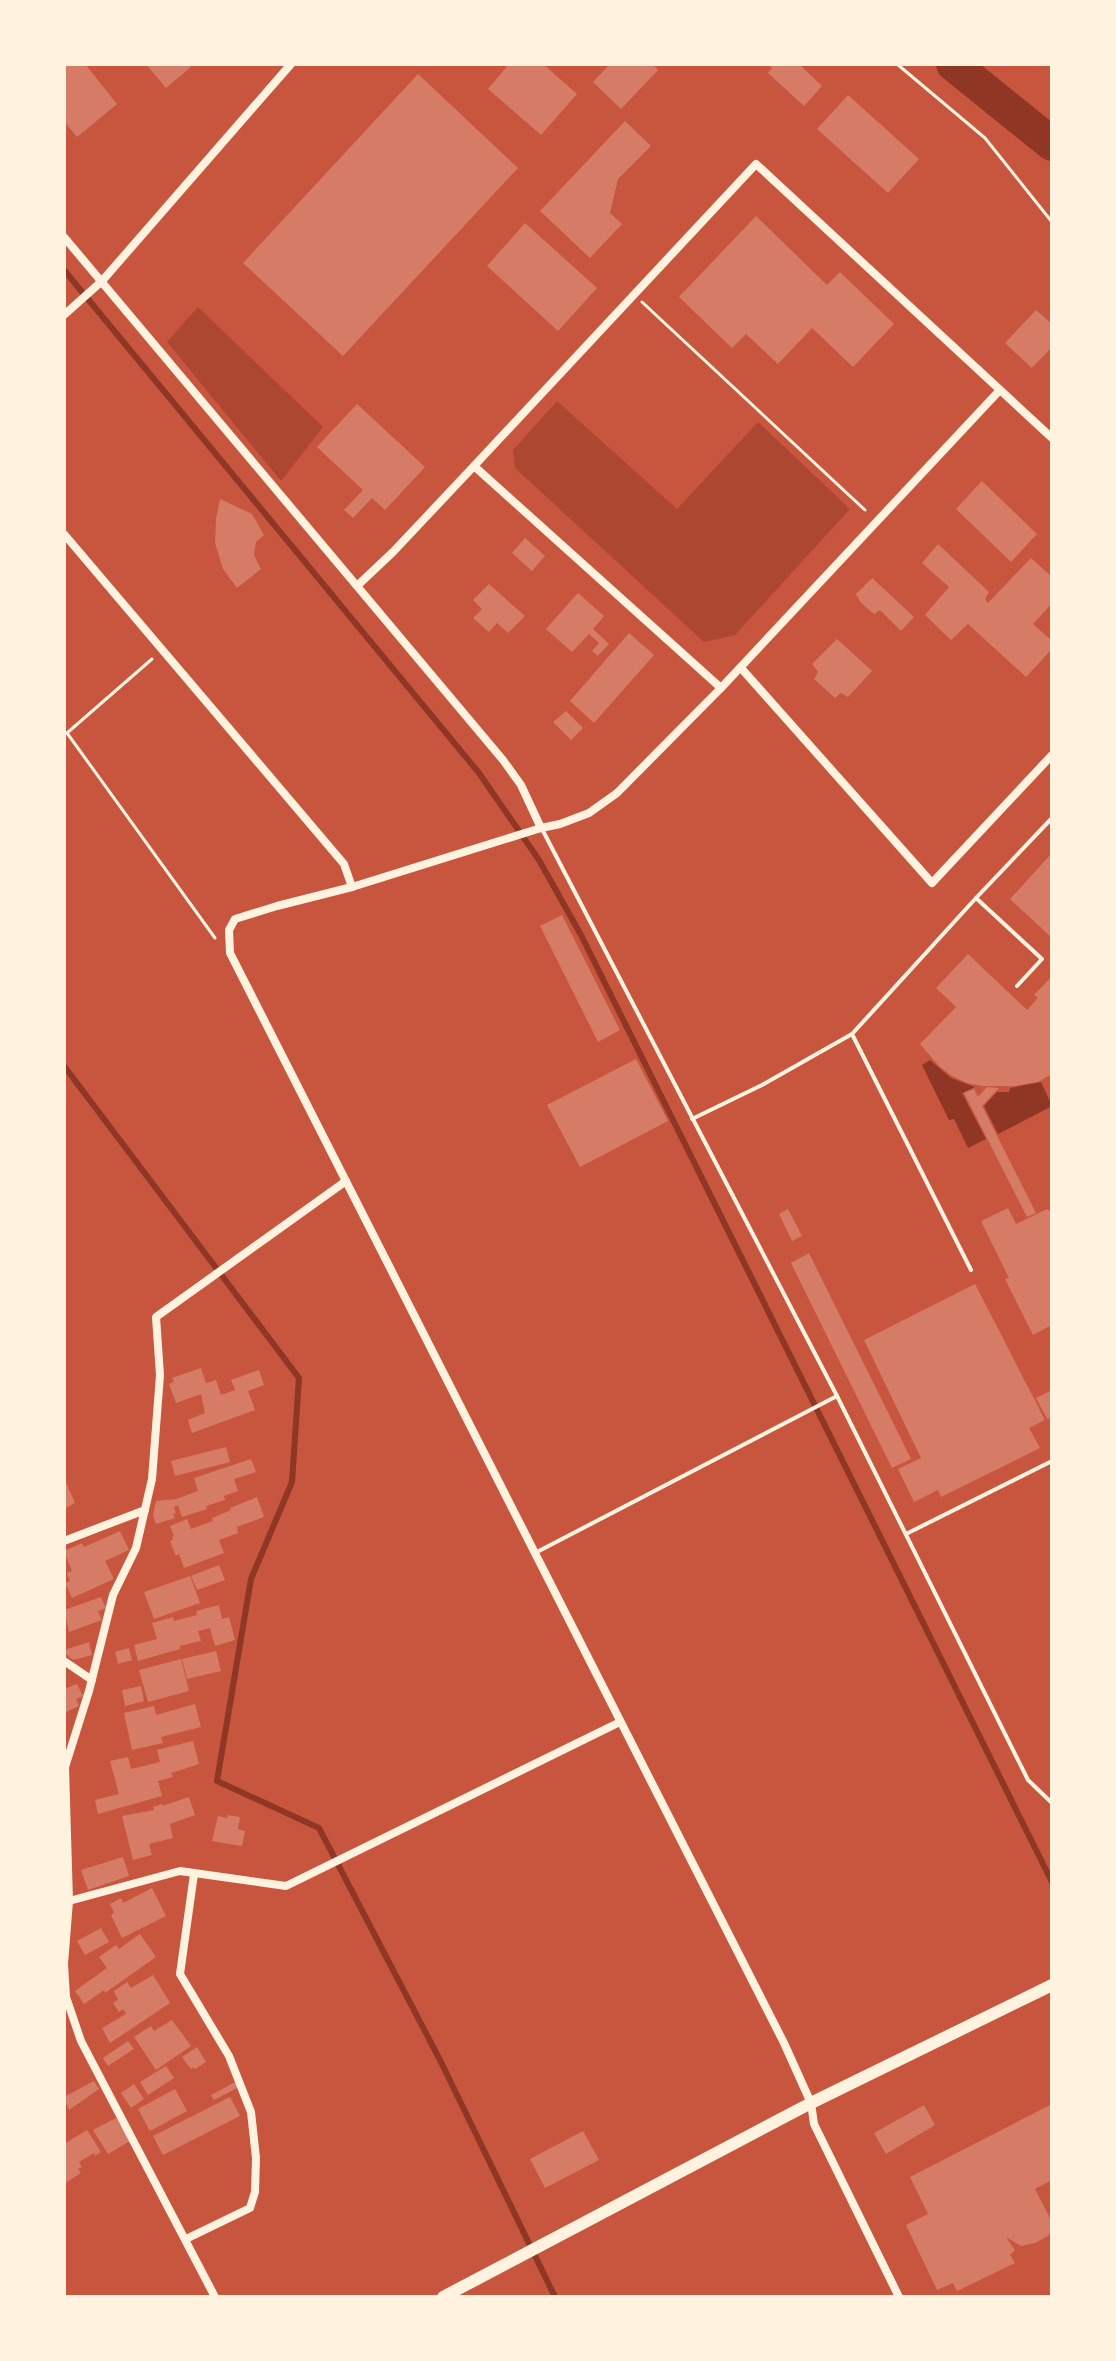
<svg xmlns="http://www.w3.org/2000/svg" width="1116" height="2361" font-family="Montserrat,sans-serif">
  <rect width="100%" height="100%" fill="#c8553d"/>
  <g fill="#ae4732">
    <path d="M198 307 323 427 281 481 167 342Z"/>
    <path d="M557 401 677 509 758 422 850 509 735 635 704 642 515 468 513 450Z"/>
  </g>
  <g fill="#8f3625">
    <path d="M930 1060 951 1078 975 1087 962 1093 986 1139 968 1148 954 1119 949 1120 922 1065Z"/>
    <path d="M1041 1082 1052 1106 998 1134 984 1106 997 1092H1009L1010 1088Z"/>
  </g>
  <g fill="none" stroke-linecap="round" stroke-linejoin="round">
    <g stroke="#8f3625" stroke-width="6">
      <path d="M64 270 479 773 539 860 581 935 1052 1882"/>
      <path d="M64 1066 299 1378 292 1482 251 1579 217 1781 319 1828 441 2062 555 2297"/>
    </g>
    <path stroke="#8f3625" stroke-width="34" d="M953 64 1052 144"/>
  </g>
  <g fill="#d67c66">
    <path d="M64 64H85L117 104 77 137 64 121Z"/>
    <path d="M146 64H189L191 67 166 88Z"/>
    <path d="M509 64H543L577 94 541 135 488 89Z"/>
    <path d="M610 64H652L658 70 621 109 593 82Z"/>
    <path d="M767 64H799L822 86 804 106 768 73 772 68Z"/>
    <path d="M418 74 518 168 343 356 243 263Z"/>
    <path d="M848 95 919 159 888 193 817 129Z"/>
    <path d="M625 121 651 146 618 179 610 213 622 224 590 258 540 211Z"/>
    <path d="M756 216 827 285 840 272 894 324 853 367 812 328 778 364 746 334 732 348 679 297Z"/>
    <path d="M525 223 597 288 558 331 487 266Z"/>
    <path d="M1036 310 1052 324V347L1032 368 1005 343Z"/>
    <path d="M357 404 425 467 385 510 372 498 353 518 344 510 363 490 317 447Z"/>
    <path d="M982 481 1037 534 1011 562 956 509Z"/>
    <path d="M220 499 252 514 264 535 256 542 254 555 261 569 237 588 223 569 215 543 216 519Z"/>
    <path d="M525 538 545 556 532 571 512 553Z"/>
    <path d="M938 544 989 592 985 599 988 603 1031 558 1052 577V603L1033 624 1052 641V649L1026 677 968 624 951 640 925 615 949 587 922 563Z"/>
    <path d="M872 578 914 617 901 631 880 610 874 614 861 603 856 594Z"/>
    <path d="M489 584 525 616 508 633 497 623 489 632 473 618 482 609 473 600Z"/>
    <path d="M578 593 604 616 593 629 609 644 598 656 592 651 599 643 589 634 572 652 546 629Z"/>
    <path d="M629 633 654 655 594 723 570 701Z"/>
    <path d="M837 639 872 671 848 697 841 693 835 698 814 679 818 672 812 664Z"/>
    <path d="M566 711 583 728 571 740 553 722Z"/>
    <path d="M1052 853V938L1010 899Z"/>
    <path d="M562 915 620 1030 598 1042 540 926Z"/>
    <path d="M968 954 1027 1010 1038 998 1034 995 1052 976V1074L1038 1082 1015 1086H983L967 1083 952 1076 939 1066 920 1044 956 1007 936 988Z"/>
    <path d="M636 1059 668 1121 580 1167 547 1105Z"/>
    <path d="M987 1087 999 1088 982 1106 1036 1213 1027 1217 964 1093 974 1089 978 1097Z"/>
    <path d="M1008 1208 1016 1224 1047 1209 1052 1212V1325L1033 1335 1005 1279 1009 1278 981 1221Z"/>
    <path d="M788 1209 802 1236 792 1241 779 1214Z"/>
    <path d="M809 1253 911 1459 892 1468 791 1263Z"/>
    <path d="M975 1284 1045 1420 1029 1428 1040 1448 941 1497 938 1490 914 1502 898 1469 921 1458 864 1340Z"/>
    <path d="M201 1368 206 1383 216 1380 221 1395 235 1390 231 1380 259 1370 264 1385 248 1391 255 1410 192 1433 188 1420 205 1413 201 1394 176 1403 169 1384 174 1382 172 1378Z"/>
    <path d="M1052 1390V1417L1047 1419 1036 1398Z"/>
    <path d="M226 1447 230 1462 175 1476 171 1461Z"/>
    <path d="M251 1459 256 1472 234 1479 238 1491 224 1496 225 1500 206 1506 207 1509 182 1517 178 1505 174 1507 176 1513 173 1514 175 1518 156 1524 153 1515 156 1501 176 1499 198 1491 194 1478Z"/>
    <path d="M64 1478 75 1503 64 1509Z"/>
    <path d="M257 1497 264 1517 237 1527 238 1533 219 1540 224 1553 184 1568 179 1554 176 1556 170 1541 173 1540 172 1537 174 1536 170 1526 187 1519 191 1529 213 1521 212 1518 231 1510 230 1508Z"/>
    <path d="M120 1531 129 1550 105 1561 114 1579 72 1598 65 1583 70 1581 67 1573 72 1571 64 1551 82 1543 84 1547Z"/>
    <path d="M219 1565 225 1580 197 1590 191 1576Z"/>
    <path d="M190 1576 200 1603 154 1619 144 1592Z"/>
    <path d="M101 1597 106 1608 98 1611 102 1620 69 1632 64 1610Z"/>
    <path d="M219 1605 222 1619 229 1617 235 1640 215 1646 210 1628 198 1631 201 1641 180 1646V1649L138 1661 134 1645 157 1639 152 1623 173 1617 174 1621 197 1615 196 1611Z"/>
    <path d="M89 1642 92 1655 73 1660 66 1654 64 1650Z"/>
    <path d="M129 1648 132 1660 118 1664 115 1652Z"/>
    <path d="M216 1651 221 1671 187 1679 182 1659Z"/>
    <path d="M181 1659 189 1691 148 1702 139 1670Z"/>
    <path d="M77 1684 83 1696 76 1699 79 1706 64 1713V1689Z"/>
    <path d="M141 1686 144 1701 125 1706 122 1690Z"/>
    <path d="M195 1704 201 1727 161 1737 163 1743 132 1750 124 1713 154 1706 156 1715Z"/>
    <path d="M193 1741 199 1764 171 1773 173 1777 158 1781 162 1796 98 1814 95 1800 119 1794 110 1761 128 1757 131 1769 160 1762 157 1750Z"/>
    <path d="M189 1797 195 1815 170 1824 173 1838 149 1844 152 1855 133 1860 122 1816 154 1810 153 1807 162 1804V1806Z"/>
    <path d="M228 1815 240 1817 238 1829 245 1831 242 1846 212 1841 218 1816 227 1818Z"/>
    <path d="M123 1857 129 1876 88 1890 81 1870Z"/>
    <path d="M152 1888 166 1916 122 1938 111 1915 114 1913 110 1904 121 1898 123 1903Z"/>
    <path d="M101 1928 109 1942 85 1955 77 1941Z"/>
    <path d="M140 1934 156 1957 105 1993 104 1990 84 2004 75 1991 107 1968 99 1957 116 1945 119 1949Z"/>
    <path d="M153 1975 170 2003 110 2043 102 2028 126 2014 123 2009 119 2012 113 2003 118 2000 114 1991 127 1982 131 1988Z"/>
    <path d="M172 2020 191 2046 156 2070 134 2037 151 2026 154 2031Z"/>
    <path d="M128 2041 134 2049 108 2066 103 2058Z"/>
    <path d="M197 2047 206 2062 195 2069 193 2067 191 2069 182 2057Z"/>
    <path d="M166 2066 174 2078 148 2095 140 2082Z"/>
    <path d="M94 2081 99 2089 69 2110 64 2097Z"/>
    <path d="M237 2081 239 2087 214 2100 211 2095Z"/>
    <path d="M134 2084 144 2099 131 2108 121 2093Z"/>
    <path d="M175 2089 187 2111 150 2131 138 2109Z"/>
    <path d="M230 2097 240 2116 163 2155 153 2136Z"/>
    <path d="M1052 2104V2180L1035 2189 1052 2222V2230L1048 2236 1035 2243 1021 2246 1006 2237 1015 2250 1010 2255 1015 2263 957 2291 953 2283 937 2290 906 2225 928 2214 910 2177Z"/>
    <path d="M924 2105 935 2125 886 2154 874 2133Z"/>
    <path d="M116 2118 130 2141 108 2154 93 2130Z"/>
    <path d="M87 2130 101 2152 95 2156 94 2153 79 2162 82 2167 78 2169 81 2173 64 2184V2144Z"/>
    <path d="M583 2131 599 2160 545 2188 530 2159Z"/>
  </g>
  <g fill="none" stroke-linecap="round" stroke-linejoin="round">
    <g stroke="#fff3e0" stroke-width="3">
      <path d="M897 64 985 138 1052 222"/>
      <path d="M642 302 865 510"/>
      <path d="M64 733H67L215 938"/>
      <path d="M67 733 152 659"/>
    </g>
    <g stroke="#fff3e0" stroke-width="4">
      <path d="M542 829 837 1396 1028 1780 1052 1803"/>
      <path d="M976 898 1042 959 1017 986"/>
      <path d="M852 1034 971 1270"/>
      <path d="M692 1119 762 1085 852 1034 976 898 1052 818"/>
      <path d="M906 1534 1052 1461"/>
      <path d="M535 1553 837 1396"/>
    </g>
    <g stroke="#fff3e0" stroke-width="8">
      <path d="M64 237 503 760 521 785 541 828"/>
      <path d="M64 315 102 281 291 64"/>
      <path d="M474 466 721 688"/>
      <path d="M64 534 344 864 352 887 541 828 560 824 589 813 617 793 721 688 999 391"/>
      <path d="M358 585 393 552 474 466 756 164 1052 438"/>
      <path d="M741 668 932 883 1052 755"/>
      <path d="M352 887 277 906 235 919 229 930 230 953 784 2043 811 2103 814 2124 899 2297"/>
      <path d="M64 1541 145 1510"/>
      <path d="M64 1661 92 1680"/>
      <path d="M69 1901 180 1871 286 1886 620 1722"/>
      <path d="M186 2239 250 2208 255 2192 256 2158 251 2112 229 2056 180 1974 194 1874"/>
      <path d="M215 2297 81 2041 66 1997 64 1964 69 1901 65 1767 89 1691 113 1595 136 1548 152 1479 160 1375 156 1317 346 1181"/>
    </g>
    <path stroke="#fff3e0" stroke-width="12" d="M443 2297 811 2103 1052 1985"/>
  </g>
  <rect width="1116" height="2361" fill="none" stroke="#fff3e0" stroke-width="132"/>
</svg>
